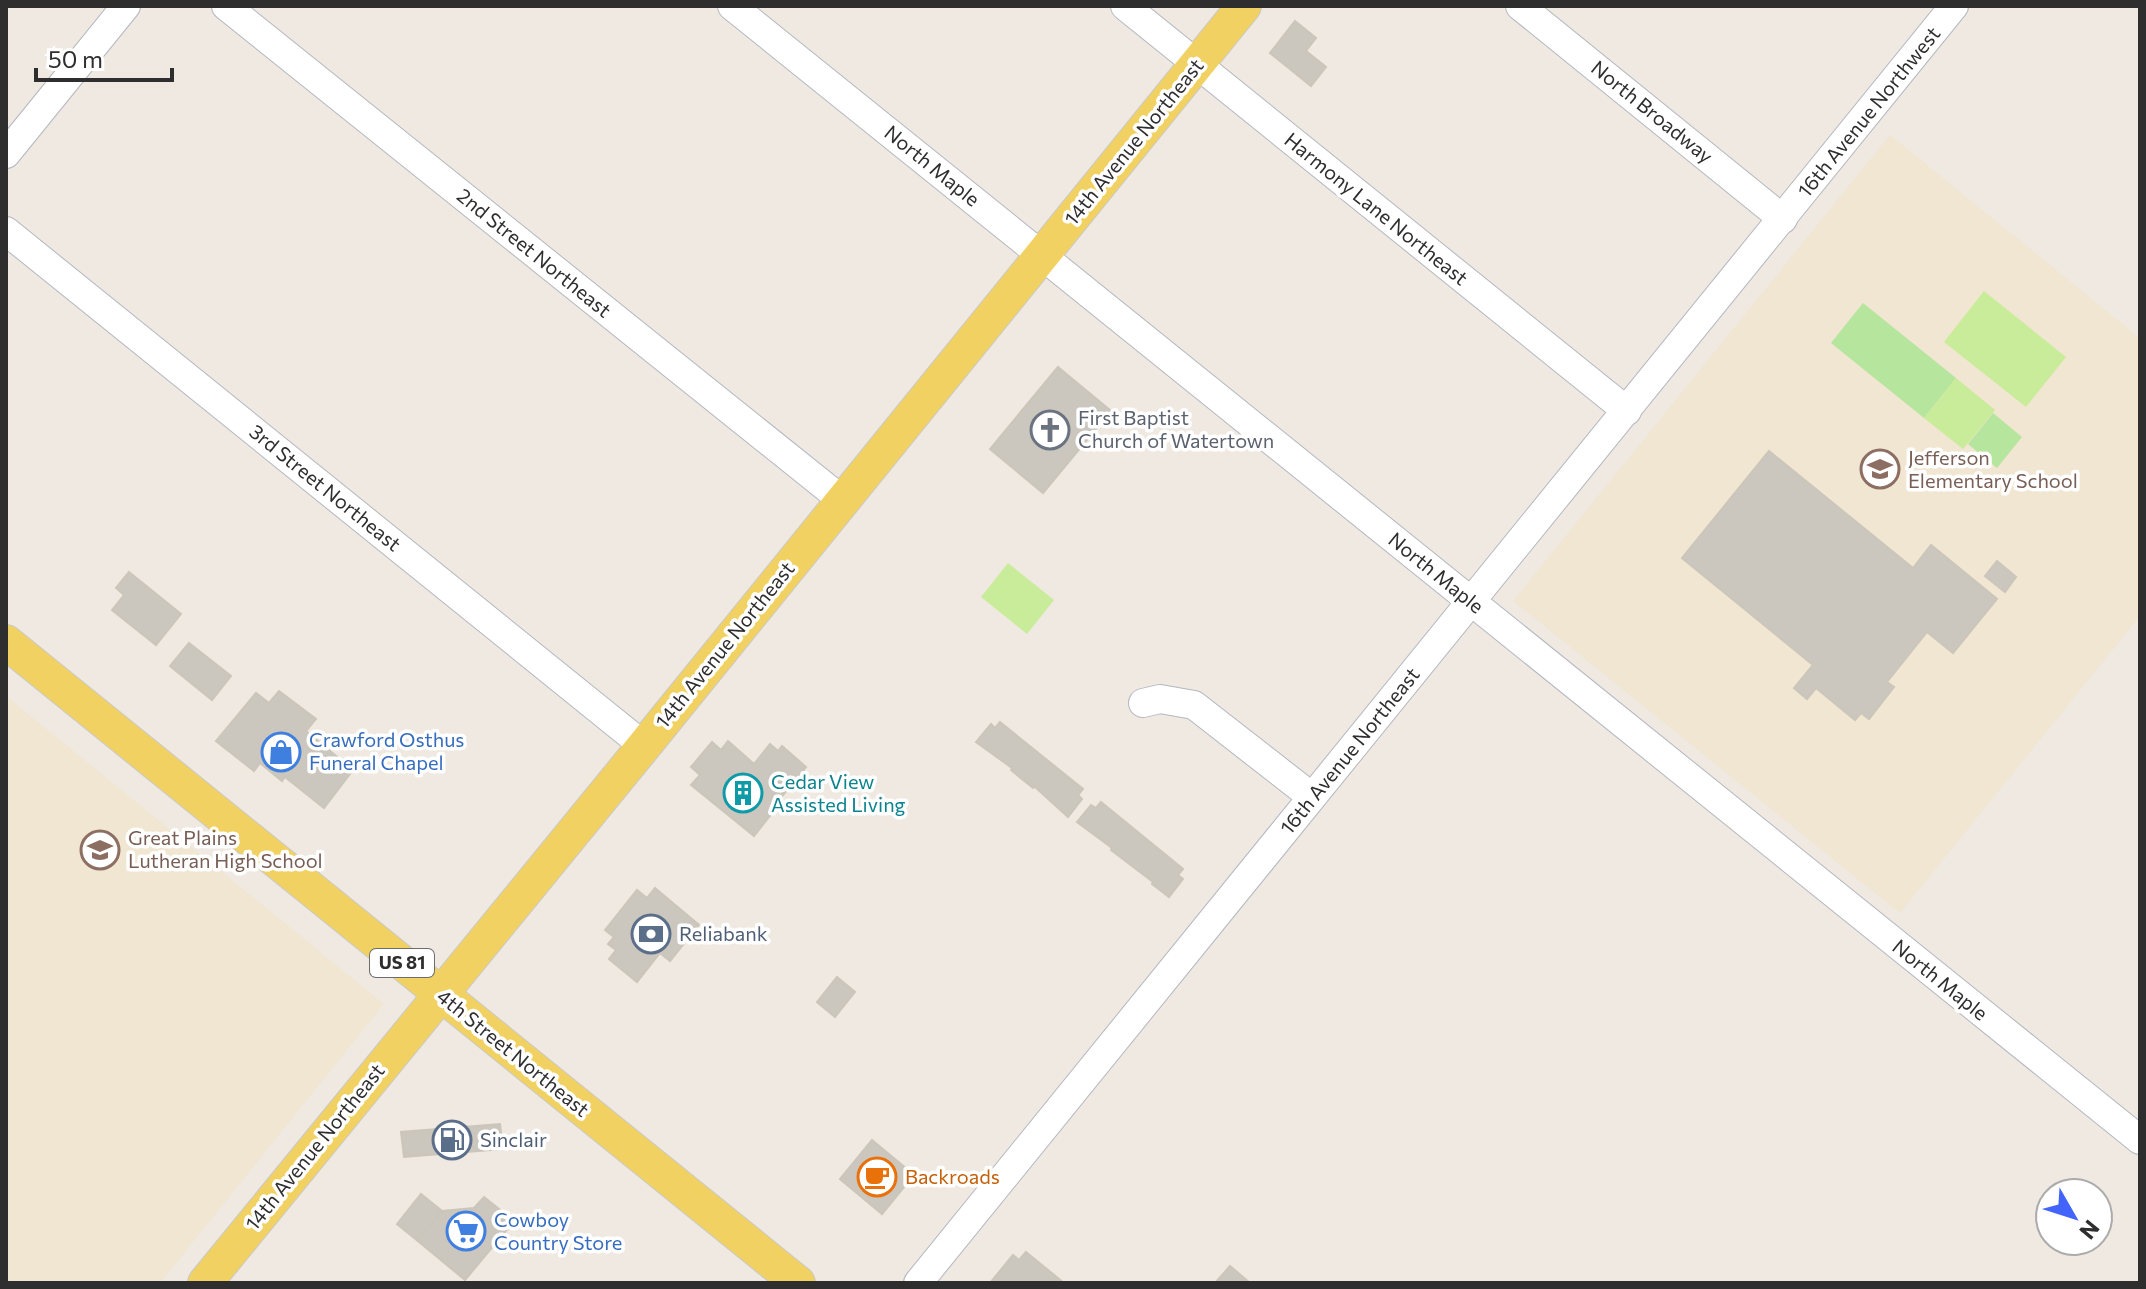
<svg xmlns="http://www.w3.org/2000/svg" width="2146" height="1289" font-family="Commissioner,sans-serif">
  <rect width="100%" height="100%" fill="#efe9e1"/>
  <g fill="#f0e6d1">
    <path d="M1890 135 2140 338V616L1900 913 1513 601Z"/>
    <path d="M6 696 384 1004 160 1283H6Z"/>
  </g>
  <g fill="#b6e59e">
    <path d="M1863 303 1956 378 1924 418 1831 343Z"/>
    <path d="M1993 413 2022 437 1997 468 1968 444Z"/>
  </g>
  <g fill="#c9ec9a">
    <path d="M1984 291 2066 357 2026 407 1944 342Z"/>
    <path d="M1956 378 1995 410 1963 449 1924 418Z"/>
    <path d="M1008 563 1054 600 1027 634 981 597Z"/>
  </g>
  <g fill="#cbc7bf" stroke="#cbc5ba" stroke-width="2">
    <path d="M1295 21 1316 38 1306 51 1326 67 1311 86 1270 53Z"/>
    <path d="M1058 367 1111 411 1043 493 990 449Z"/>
    <path d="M1769 451 1913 568 1931 545 1997 599 1953 653 1927 632 1887 682 1894 687 1869 719 1861 713 1855 720 1816 688 1807 699 1794 688 1813 665 1682 558Z"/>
    <path d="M1997 561 2016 577 2005 592 1985 576Z"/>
    <path d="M129 572 181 614 156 645 112 610 124 595 116 588Z"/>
    <path d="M189 643 231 676 212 700 170 666Z"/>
    <path d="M279 691 316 719 306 731 353 770 324 808 285 777 282 781 260 763 254 771 216 741 256 693 269 703Z"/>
    <path d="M1000 722 1083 789 1078 795 1082 799 1068 817 1034 786 1033 788 1011 770 1012 768 976 742 991 724 995 728Z"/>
    <path d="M728 741 754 764 770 744 778 751 782 746 806 767 778 801 780 803 754 836 691 785 700 775 691 767 712 742 721 750Z"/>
    <path d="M1101 802 1183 869 1178 875 1183 879 1169 897 1152 884 1153 882 1111 850 1112 848 1077 822 1091 805 1096 808Z"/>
    <path d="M655 888 699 925 670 961 660 953 637 982 609 959 616 950 608 944 614 937 605 930 637 890 647 898Z"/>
    <path d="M837 977 855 992 835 1017 817 1002Z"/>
    <path d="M500 1124 503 1149 404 1157 401 1132Z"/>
    <path d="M872 1140 914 1175 882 1214 840 1179Z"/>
    <path d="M421 1194 442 1211 418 1241 397 1224Z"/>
    <path d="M484 1197 514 1221 465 1280 418 1241 442 1211 474 1208Z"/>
    <path d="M1026 1252 1064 1283H990L1013 1255 1019 1260Z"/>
    <path d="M1230 1266 1250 1283H1215Z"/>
  </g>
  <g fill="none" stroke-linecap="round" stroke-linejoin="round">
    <defs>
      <g id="minor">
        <path d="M226 6 842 500"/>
        <path d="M732 6 2140 1140"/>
        <path d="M1125 6 1627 411"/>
        <path d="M1520 6 1783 219"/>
        <path d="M6 154 126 6"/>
        <path d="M6 231 644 746"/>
        <path d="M1143 703 1160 699 1194 705 1312 797"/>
        <path d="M918 1283 1954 6"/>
      </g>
      <g id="major">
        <path d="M6 642 798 1283"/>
        <path d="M205 1283 644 746 1244 6"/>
      </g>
    </defs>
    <use href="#minor" stroke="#b4b7c1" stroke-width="30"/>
    <use href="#major" stroke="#c9c9c9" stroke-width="36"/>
    <use href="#minor" stroke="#fff" stroke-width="28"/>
    <use href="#major" stroke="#f2d163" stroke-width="34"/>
  </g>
  <defs>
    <symbol id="church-ring" viewBox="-11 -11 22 22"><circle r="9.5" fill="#fff" stroke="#6b7280" stroke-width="1.5"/><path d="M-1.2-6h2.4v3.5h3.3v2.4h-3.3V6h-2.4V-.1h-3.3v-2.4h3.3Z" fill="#6b7280"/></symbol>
    <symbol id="school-ring" viewBox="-11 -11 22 22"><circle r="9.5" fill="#fff" stroke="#8d6e63" stroke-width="1.5"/><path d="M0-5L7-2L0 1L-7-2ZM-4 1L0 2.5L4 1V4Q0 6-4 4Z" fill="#8d6e63"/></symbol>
    <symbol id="shop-ring" viewBox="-11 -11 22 22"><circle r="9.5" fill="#fff" stroke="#3f7fe0" stroke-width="1.5"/><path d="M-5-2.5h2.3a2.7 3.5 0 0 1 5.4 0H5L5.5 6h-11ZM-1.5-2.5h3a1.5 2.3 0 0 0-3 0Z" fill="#3f7fe0"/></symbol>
    <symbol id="building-ring" viewBox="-11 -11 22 22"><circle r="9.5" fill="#fff" stroke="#0f9aa8" stroke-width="1.5"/><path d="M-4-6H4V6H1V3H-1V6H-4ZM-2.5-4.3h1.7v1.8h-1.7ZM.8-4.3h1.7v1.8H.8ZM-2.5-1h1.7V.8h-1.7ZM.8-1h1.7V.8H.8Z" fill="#0f9aa8"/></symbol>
    <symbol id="bank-ring" viewBox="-11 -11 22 22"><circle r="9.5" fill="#fff" stroke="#5c6f8a" stroke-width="1.5"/><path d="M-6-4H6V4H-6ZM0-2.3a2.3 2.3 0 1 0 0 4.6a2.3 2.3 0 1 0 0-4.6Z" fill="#5c6f8a"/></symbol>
    <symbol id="fuel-ring" viewBox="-11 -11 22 22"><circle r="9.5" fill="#fff" stroke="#5c6f8a" stroke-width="1.5"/><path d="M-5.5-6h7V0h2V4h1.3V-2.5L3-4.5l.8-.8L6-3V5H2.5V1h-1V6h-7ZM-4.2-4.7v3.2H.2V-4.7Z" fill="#5c6f8a"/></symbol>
    <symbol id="cafe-ring" viewBox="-11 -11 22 22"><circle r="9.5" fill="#fff" stroke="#e8710a" stroke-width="1.5"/><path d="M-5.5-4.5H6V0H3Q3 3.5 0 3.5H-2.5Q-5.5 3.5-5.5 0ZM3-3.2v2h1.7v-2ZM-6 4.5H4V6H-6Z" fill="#e8710a"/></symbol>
    <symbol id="supermarket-ring" viewBox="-11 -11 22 22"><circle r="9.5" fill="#fff" stroke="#3f7fe0" stroke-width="1.5"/><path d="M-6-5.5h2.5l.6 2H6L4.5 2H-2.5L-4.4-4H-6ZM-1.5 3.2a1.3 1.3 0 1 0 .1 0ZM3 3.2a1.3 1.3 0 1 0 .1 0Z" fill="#3f7fe0"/></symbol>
  </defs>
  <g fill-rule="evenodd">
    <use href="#church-ring" x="1028" y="408" width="44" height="44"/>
    <use href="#school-ring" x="1858" y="447" width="44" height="44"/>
    <use href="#shop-ring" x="259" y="730" width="44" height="44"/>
    <use href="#building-ring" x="721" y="771" width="44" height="44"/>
    <use href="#school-ring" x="78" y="828" width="44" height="44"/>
    <use href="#bank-ring" x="629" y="912" width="44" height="44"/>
    <use href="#fuel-ring" x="430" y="1118" width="44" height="44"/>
    <use href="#cafe-ring" x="855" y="1155" width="44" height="44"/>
    <use href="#supermarket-ring" x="444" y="1209" width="44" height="44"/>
  </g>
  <g text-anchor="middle" stroke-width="7" stroke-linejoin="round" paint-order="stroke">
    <rect fill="#fff" stroke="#6d6d6d" stroke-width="2" x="370" y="949" width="64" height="28" rx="6"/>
    <g font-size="18" font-weight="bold" fill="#2e2e2e">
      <text x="402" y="969">US 81</text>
    </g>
    <g font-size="20" fill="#2e2e2e" stroke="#fff">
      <text transform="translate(1652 112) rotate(39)" y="7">North Broadway</text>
      <text transform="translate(1869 112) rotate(-51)" y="7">16th Avenue Northwest</text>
      <text transform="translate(1134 142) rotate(-51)" y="7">14th Avenue Northeast</text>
      <text transform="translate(932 166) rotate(39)" y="7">North Maple</text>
      <text transform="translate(1376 209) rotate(39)" y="7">Harmony Lane Northeast</text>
      <text transform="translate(534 253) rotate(39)" y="7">2nd Street Northeast</text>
      <text transform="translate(325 488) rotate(39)" y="7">3rd Street Northeast</text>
      <text transform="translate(1436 573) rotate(39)" y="7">North Maple</text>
      <text transform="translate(725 645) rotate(-51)" y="7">14th Avenue Northeast</text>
      <text transform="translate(1350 751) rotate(-51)" y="7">16th Avenue Northeast</text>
      <text transform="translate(1940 980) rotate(39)" y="7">North Maple</text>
      <text transform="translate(513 1053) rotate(39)" y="7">4th Street Northeast</text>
      <text transform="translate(315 1147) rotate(-51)" y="7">14th Avenue Northeast</text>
    </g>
    <g font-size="20" fill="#5b616d" stroke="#fff" text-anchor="start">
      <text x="1078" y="425">First Baptist<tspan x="1078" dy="23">Church of Watertown</tspan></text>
    </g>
    <g font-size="20" fill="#785e54" stroke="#fff" text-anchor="start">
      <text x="1908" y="465">Jefferson<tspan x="1908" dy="23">Elementary School</tspan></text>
      <text x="128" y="845">Great Plains<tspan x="128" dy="23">Lutheran High School</tspan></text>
    </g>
    <g font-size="20" fill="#366cbe" stroke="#fff" text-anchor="start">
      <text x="309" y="747">Crawford Osthus<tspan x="309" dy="23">Funeral Chapel</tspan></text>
      <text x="494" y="1227">Cowboy<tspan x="494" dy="23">Country Store</tspan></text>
    </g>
    <g font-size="20" fill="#0d838f" stroke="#fff" text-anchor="start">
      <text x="771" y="789">Cedar View<tspan x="771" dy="23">Assisted Living</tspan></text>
    </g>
    <g font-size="20" fill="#4e5e75" stroke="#fff" text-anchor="start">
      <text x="679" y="941">Reliabank</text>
      <text x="480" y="1147">Sinclair</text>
    </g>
    <g font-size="20" fill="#c56008" stroke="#fff" text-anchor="start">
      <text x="905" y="1184">Backroads</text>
    </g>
  </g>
  <rect width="2146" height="1289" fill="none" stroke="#2e2e2e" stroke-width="16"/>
  <g transform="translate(2074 1217) rotate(129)"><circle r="38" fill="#ffffff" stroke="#ababab" stroke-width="2"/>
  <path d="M0-6L14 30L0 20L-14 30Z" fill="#4264fb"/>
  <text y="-12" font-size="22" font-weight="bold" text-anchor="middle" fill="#2e2e2e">N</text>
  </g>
  <path d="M36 68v12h136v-12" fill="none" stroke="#2e2e2e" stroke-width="4"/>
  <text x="48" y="68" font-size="24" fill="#2e2e2e" stroke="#ffffff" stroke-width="6" paint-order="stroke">50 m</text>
</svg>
